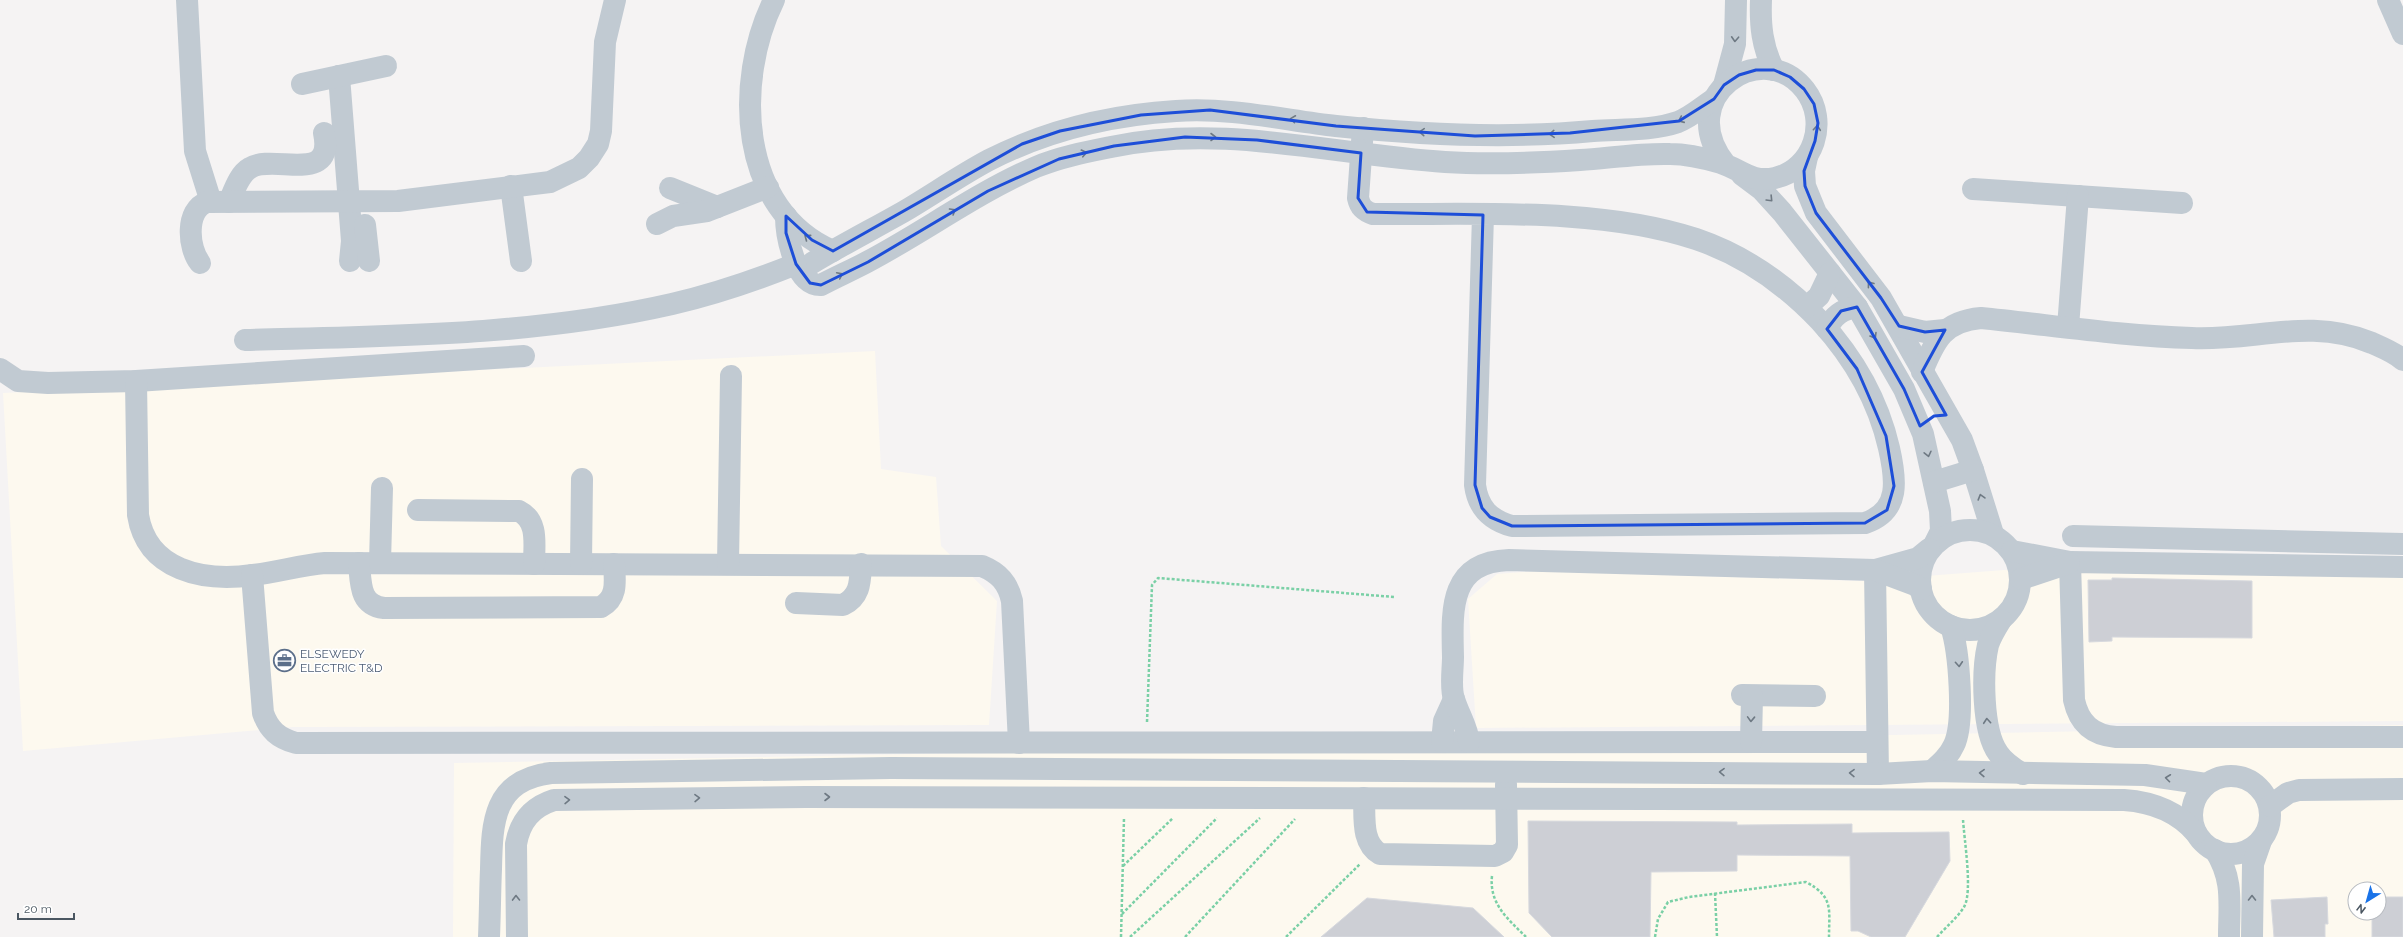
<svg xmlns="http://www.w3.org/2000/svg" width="2403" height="937" font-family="Raleway,sans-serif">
  <rect width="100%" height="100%" fill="#f5f3f3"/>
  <g fill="#fdf9ef" fill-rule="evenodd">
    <path d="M875 351 881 469 936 477 941 546 997 601 989 725 293 727 23 751 3 393Z"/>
    <path d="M2178 557 2403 560V721L1476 728 1468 599 1497 574 1536 571 1860 581Z"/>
    <path d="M2403 725V937H453L454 763ZM2355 889H2379V913H2355Z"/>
  </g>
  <g fill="#cdcfd5" stroke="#d7d9de">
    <path d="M2112 578 2252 581V638L2112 637V641L2089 642 2088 580H2112Z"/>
    <path d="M1528 821 1737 822V825L1852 824V833L1949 832 1950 861 1905 937H1871L1858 931H1851L1850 856 1737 855V871L1651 872 1650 937H1552L1529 913Z"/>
    <path d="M2327 897 2328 924H2325V937H2274L2271 900Z"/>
    <path d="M2379 897H2403V937H2372V913H2379Z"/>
    <path d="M1367 898 1473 908 1504 937H1321Z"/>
  </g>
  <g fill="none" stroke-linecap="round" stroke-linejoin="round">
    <g stroke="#7ad0a6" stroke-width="2.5" stroke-dasharray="3 2" stroke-linecap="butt">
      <path d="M1147 722 1152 585 1158 578 1394 597"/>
      <path d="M1123 866 1173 818"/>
      <path d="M1492 876C1489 904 1508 919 1526 937"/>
      <path d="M1715 893 1717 937"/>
      <path d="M1122 914 1217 818"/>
      <path d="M1121 937 1124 818"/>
      <path d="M1130 937 1260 818"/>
      <path d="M1185 937 1295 819"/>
      <path d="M1286 937 1360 864"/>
      <path d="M1655 937 1658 919 1668 902 1689 897 1806 882C1834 897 1829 909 1829 937"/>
      <path d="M1937 937C1946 927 1957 918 1964 907 1973 892 1964 839 1963 819"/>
    </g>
    <g stroke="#c1cad2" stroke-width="22">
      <path d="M187 0 195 151 211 202"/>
      <path d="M774 0C734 81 738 210 833 251"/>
      <path d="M1761 0C1760 25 1762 47 1774 70"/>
      <path d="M2388 0 2403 34"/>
      <path d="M339 76 352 241 350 261"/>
      <path d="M302 84 386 66"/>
      <path d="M1724 85 1735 44 1736 0"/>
      <path d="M1363 128 1358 198C1360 207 1364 211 1373 214 1475 215 1599 207 1696 239 1743 255 1786 285 1820 321 1853 357 1878 400 1889 448 1896 479 1901 511 1865 523L1512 526C1490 520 1478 508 1475 485L1483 215"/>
      <path d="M1807 157 1804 171 1805 186 1816 213 1881 298 1962 440 1973 470 1993 534"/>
      <path d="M1742 175 1762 190 1782 212 1857 307 1904 389 1923 434 1940 511 1941 531 1935 543"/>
      <path d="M511 186 521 261"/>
      <path d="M670 188 717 207"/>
      <path d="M1973 189 2182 203"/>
      <path d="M229 202C234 191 239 174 250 168 273 153 335 186 324 133"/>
      <path d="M786 216C786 235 795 286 821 285 836 277 852 270 867 262 924 232 976 193 1036 167 1060 157 1086 152 1111 147 1222 123 1333 155 1445 162 1490 165 1535 163 1580 160 1610 158 1641 153 1670 154 1688 154 1704 158 1721 163 1742 170 1751 183 1775 178 1814 169 1829 121 1805 90 1763 35 1671 97 1726 165"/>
      <path d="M657 224 673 216 707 211 768 187"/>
      <path d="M365 225 369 261"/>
      <path d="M200 263C188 248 185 210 207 202L398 201 550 182 579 168 589 158 598 144 601 131 605 42 615 0"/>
      <path d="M806 278 807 267 812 263C842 245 873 229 903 212 932 195 959 176 989 160 1046 131 1111 115 1176 111 1230 107 1283 120 1336 126 1422 135 1507 139 1593 131 1620 129 1652 131 1678 122 1691 117 1702 107 1714 99"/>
      <path d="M1807 307 1819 296 1830 273"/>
      <path d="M1899 326 1925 332 1945 330"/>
      <path d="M2068 327 2078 196"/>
      <path d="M1827 329C1833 316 1842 309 1857 307"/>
      <path d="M245 340C388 336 532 336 672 304 715 294 756 280 796 264"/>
      <path d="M0 369 18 381 48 383 136 381 524 356"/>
      <path d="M1922 372C1935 340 1944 321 1981 318 2051 325 2122 336 2192 338 2255 341 2310 317 2372 343 2383 348 2394 352 2403 360"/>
      <path d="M136 381 138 515C147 571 204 582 253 575 278 572 301 565 325 563L982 566C999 573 1008 583 1012 601L1019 743"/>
      <path d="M1934 482 1973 470"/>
      <path d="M418 510 519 511C539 521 534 545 534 564"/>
      <circle cx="1970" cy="580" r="50"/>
      <path d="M2073 536 2403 544"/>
      <path d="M2012 551 2070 562"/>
      <path d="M359 563C361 583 359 605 384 608L601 607C618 598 615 581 614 564"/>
      <path d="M380 563 382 488"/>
      <path d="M581 564 582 479"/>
      <path d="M728 564 731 376"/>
      <path d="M2403 567 2070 562 2074 700C2079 723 2092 735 2116 737H2403"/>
      <path d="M1875 570 1878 774"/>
      <path d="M1875 570 1918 558 1929 549"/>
      <path d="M252 575 263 713C269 730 278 738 296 743L1877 742"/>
      <path d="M2021 579 2069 563"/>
      <path d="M796 603 843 605C861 596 860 581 861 564"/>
      <path d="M2001 620C1996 628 1991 636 1988 645 1982 671 1982 731 1998 753 2004 762 2013 768 2023 774"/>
      <path d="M1742 695 1815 696"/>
      <path d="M1442 742 1444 721 1454 699"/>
      <path d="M1469 742C1467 726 1459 715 1454 699 1450 688 1453 669 1453 657 1452 611 1448 562 1509 560L1875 570 1915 585 1921 589"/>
      <path d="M1751 742 1752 696"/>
      <path d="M1932 771C1941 763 1949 756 1954 745 1965 722 1959 651 1951 626"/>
      <circle cx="2231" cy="815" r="39"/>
      <path d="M1364 798C1365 817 1361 843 1380 854L1495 856 1503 852 1507 845 1506 785"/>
      <path d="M2270 806 2288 793 2299 790 2403 789"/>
      <path d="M2215 850C2234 880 2229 904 2229 937"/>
      <path d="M489 937C490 914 490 892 491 869 492 822 493 780 551 773L891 768 1878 774 1932 771 2145 775 2206 784"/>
      <path d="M517 937 516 844C520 821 532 807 554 800L806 797 2124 800C2153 802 2177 811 2196 833"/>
      <path d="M2252 937 2253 864 2261 841"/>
    </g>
  </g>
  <defs><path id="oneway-chevron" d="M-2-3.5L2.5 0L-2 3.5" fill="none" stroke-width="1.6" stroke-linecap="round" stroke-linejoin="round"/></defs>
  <g stroke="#6e7983">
    <use href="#oneway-chevron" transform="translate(1735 39) rotate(93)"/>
    <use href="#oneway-chevron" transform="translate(1293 119) rotate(-172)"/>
    <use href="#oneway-chevron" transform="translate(1681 120) rotate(156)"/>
    <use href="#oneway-chevron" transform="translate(1817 128) rotate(-85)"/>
    <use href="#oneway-chevron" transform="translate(1422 132) rotate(-176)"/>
    <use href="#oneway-chevron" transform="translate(1552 134) rotate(177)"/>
    <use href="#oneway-chevron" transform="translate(1213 137)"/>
    <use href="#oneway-chevron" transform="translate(1084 153) rotate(-13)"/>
    <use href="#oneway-chevron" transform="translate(1770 199) rotate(46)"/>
    <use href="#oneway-chevron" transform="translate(953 211) rotate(-31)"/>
    <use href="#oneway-chevron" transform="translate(807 237) rotate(-143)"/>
    <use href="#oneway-chevron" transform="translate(840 275) rotate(-26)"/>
    <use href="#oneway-chevron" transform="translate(1870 284) rotate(-127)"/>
    <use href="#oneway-chevron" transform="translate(1874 336) rotate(59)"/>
    <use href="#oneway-chevron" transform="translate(1928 454) rotate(77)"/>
    <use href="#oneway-chevron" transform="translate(1981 497) rotate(-106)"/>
    <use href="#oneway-chevron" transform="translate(1959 664) rotate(86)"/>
    <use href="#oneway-chevron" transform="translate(1751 719) rotate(92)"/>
    <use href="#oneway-chevron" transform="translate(1987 721) rotate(-95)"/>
    <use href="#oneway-chevron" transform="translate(1722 772) rotate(-179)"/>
    <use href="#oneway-chevron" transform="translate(1852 773) rotate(-179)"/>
    <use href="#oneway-chevron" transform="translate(1982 773) rotate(-178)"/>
    <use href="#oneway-chevron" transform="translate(2168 778) rotate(-173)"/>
    <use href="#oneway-chevron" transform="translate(827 797)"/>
    <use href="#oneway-chevron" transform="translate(697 798) rotate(-1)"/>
    <use href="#oneway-chevron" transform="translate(567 800) rotate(-1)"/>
    <use href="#oneway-chevron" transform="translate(516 898) rotate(-91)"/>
    <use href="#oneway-chevron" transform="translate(2252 898) rotate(-90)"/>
  </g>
  <path fill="none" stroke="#1d4ed8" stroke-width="3" stroke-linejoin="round" d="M1756 70H1774L1790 77 1804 89 1814 104 1818 123 1815 141 1804 171 1805 186 1816 213 1881 298 1899 326 1925 332 1945 330 1922 372 1946 415 1934 416 1920 426 1904 389 1857 307 1841 311 1827 329 1857 369 1886 436 1894 486 1887 510 1865 523 1512 526 1490 517 1482 508 1475 485 1483 215 1367 212 1358 198 1361 153 1257 140 1185 137 1114 146 1059 159 988 191 868 262 821 285 810 283 796 264 786 233V216L812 240 833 251 1022 144 1060 131 1141 115 1210 110 1336 126 1475 136 1570 133 1679 121 1714 99 1724 85 1739 75Z"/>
  <defs>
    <symbol id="office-ring" viewBox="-11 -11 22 22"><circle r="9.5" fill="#fff" stroke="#5c6f8a" stroke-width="1.5"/><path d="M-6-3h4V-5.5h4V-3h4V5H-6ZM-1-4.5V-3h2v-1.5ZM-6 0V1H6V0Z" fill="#5c6f8a"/></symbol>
  </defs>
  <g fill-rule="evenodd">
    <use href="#office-ring" x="272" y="648" width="25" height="25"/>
  </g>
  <g text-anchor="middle" stroke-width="3" stroke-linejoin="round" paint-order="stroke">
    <g font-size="12" fill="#4e5e75" stroke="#fff" text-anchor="start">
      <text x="300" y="658">ELSEWEDY<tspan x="300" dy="14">ELECTRIC T&amp;D</tspan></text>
    </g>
  </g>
  <g transform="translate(2367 901) rotate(217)"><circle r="19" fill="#ffffff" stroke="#b7bbc0"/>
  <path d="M0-3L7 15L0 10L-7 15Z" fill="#1a73e8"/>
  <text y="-6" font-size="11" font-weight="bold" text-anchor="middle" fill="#4a5661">N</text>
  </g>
  <path d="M18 913v6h56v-6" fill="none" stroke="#4a5661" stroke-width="2"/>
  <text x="24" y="913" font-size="12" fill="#4a5661" stroke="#ffffff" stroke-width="3" paint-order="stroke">20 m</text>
</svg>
